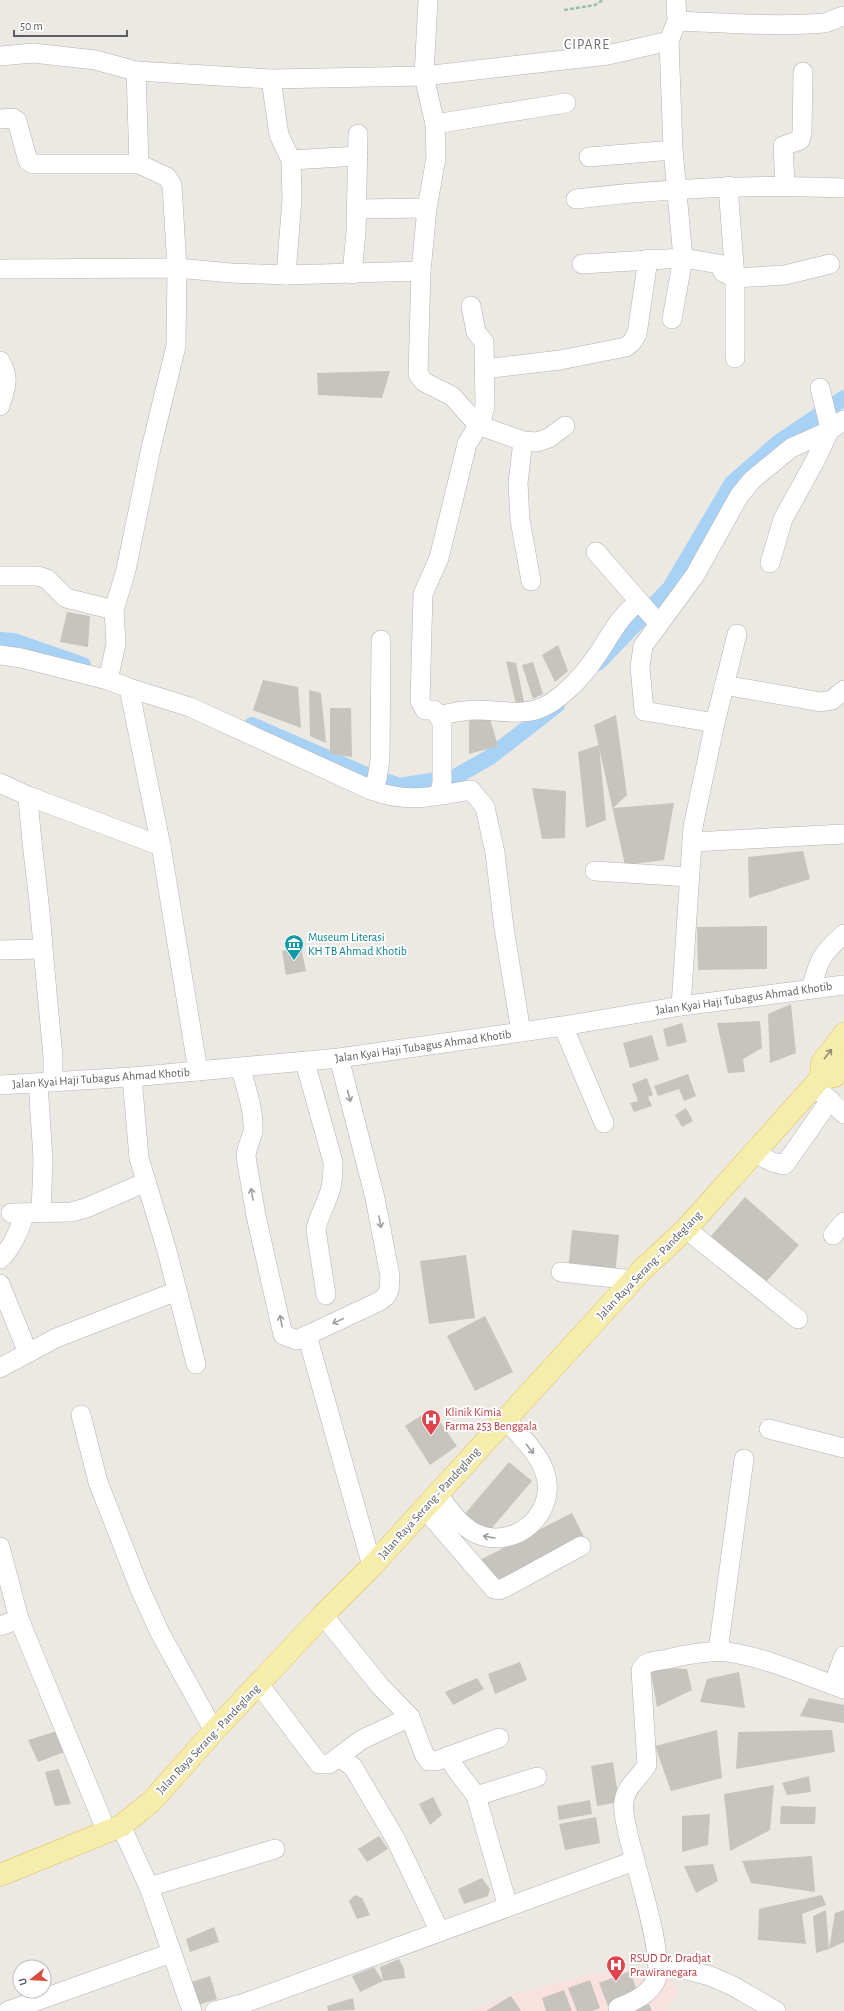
<svg xmlns="http://www.w3.org/2000/svg" width="844" height="2011" font-family="'Alegreya Sans',sans-serif">
  <rect width="100%" height="100%" fill="#ebe9e2"/>
  <path fill="#f8e1de" d="M658 1967 678 1990 667 2011H470L511 1995 591 1974Z"/>
  <g fill="none" stroke-linecap="round" stroke-linejoin="round">
    <g stroke="#a8d1f6" stroke-width="16">
      <path d="M0 640 14 641 83 665"/>
      <path d="M598 663 670 588 732 483 779 442 844 398"/>
      <path d="M252 725 362 773 400 786 455 777 490 757 557 705"/>
    </g>
  </g>
  <g fill="#c7c4be">
    <path d="M390 371 382 398 318 395 317 373Z"/>
    <path d="M67 612 90 616 88 647 60 642Z"/>
    <path d="M558 645 568 671 555 682 542 655Z"/>
    <path d="M506 661 516 663 525 706 517 709Z"/>
    <path d="M533 662 543 694 533 699 522 665Z"/>
    <path d="M263 680 298 687 301 728 253 710Z"/>
    <path d="M309 690 321 693 326 743 310 736Z"/>
    <path d="M330 708H351L352 757 330 754Z"/>
    <path d="M488 712 498 746 469 754V721Z"/>
    <path d="M616 715 627 795 613 808 674 803 664 860 625 865 594 725Z"/>
    <path d="M599 745 606 820 586 828 578 752Z"/>
    <path d="M532 788 566 791 565 838 542 839Z"/>
    <path d="M803 851 810 879 749 898 748 857Z"/>
    <path d="M767 926V969L698 970 697 927Z"/>
    <path d="M301 947 306 971 286 975 282 951Z"/>
    <path d="M791 1004 796 1053 770 1063 768 1014Z"/>
    <path d="M760 1021 762 1048 743 1059 745 1072 728 1073 717 1023Z"/>
    <path d="M682 1023 687 1042 667 1047 663 1029Z"/>
    <path d="M652 1035 659 1060 630 1068 623 1043Z"/>
    <path d="M688 1074 696 1096 684 1101 679 1089 658 1096 654 1086Z"/>
    <path d="M647 1078 653 1095 648 1097 652 1106 634 1112 630 1103 638 1101 632 1084Z"/>
    <path d="M686 1108 693 1121 682 1127 675 1115Z"/>
    <path d="M745 1197 799 1245 765 1283 711 1236Z"/>
    <path d="M572 1230 619 1235 615 1276 568 1271Z"/>
    <path d="M466 1255 475 1318 429 1324 420 1261Z"/>
    <path d="M485 1316 513 1372 475 1391 447 1336Z"/>
    <path d="M431 1409 457 1446 430 1465 405 1426Z"/>
    <path d="M509 1462 532 1481 485 1536 463 1516Z"/>
    <path d="M572 1513 584 1537 492 1584 480 1560Z"/>
    <path d="M520 1662 527 1680 495 1694 488 1674Z"/>
    <path d="M650 1667 687 1669 692 1690 657 1707Z"/>
    <path d="M739 1672 745 1708 700 1702 707 1679Z"/>
    <path d="M477 1678 484 1689 453 1705 445 1692Z"/>
    <path d="M809 1698 844 1705V1723L800 1716Z"/>
    <path d="M717 1730 722 1778 671 1791 655 1746Z"/>
    <path d="M832 1730 835 1752 736 1769 738 1732Z"/>
    <path d="M57 1731 67 1751 38 1762 28 1740Z"/>
    <path d="M613 1762 619 1802 597 1806 591 1766Z"/>
    <path d="M59 1769 71 1804 55 1806 45 1772Z"/>
    <path d="M809 1776 811 1792 787 1795 782 1783Z"/>
    <path d="M774 1785 770 1830 730 1851 724 1794Z"/>
    <path d="M433 1797 442 1815 430 1825 419 1804Z"/>
    <path d="M590 1800 592 1814 559 1820 557 1806Z"/>
    <path d="M781 1806 816 1807 815 1824H780Z"/>
    <path d="M710 1814 708 1845 682 1852V1816Z"/>
    <path d="M596 1817 600 1843 565 1850 559 1824Z"/>
    <path d="M379 1836 388 1849 367 1862 358 1849Z"/>
    <path d="M812 1856 815 1892 751 1883 742 1861Z"/>
    <path d="M713 1864 718 1881 696 1893 684 1866Z"/>
    <path d="M482 1878 490 1889 488 1896 464 1904 458 1889Z"/>
    <path d="M355 1895 362 1898 370 1915 357 1919 349 1901Z"/>
    <path d="M822 1895 826 1905 802 1914 806 1944 758 1940 759 1909Z"/>
    <path d="M826 1910 829 1949 835 1913 844 1910V1942L829 1949 816 1953 813 1916Z"/>
    <path d="M214 1927 219 1942 190 1952 186 1939Z"/>
    <path d="M399 1959 404 1969 405 1978 383 1981 380 1967Z"/>
    <path d="M374 1967 383 1981 360 1992 352 1976Z"/>
    <path d="M630 1971 638 1994 608 2006 599 1983Z"/>
    <path d="M210 1976 217 1999 198 2005 191 1982Z"/>
    <path d="M590 1980 600 2008 593 2011H577L568 1988Z"/>
    <path d="M564 1990 572 2011H546L542 1998Z"/>
    <path d="M511 1996 521 2011H486Z"/>
    <path d="M353 1998 355 2010 328 2011 327 2006Z"/>
    <path d="M649 2004 652 2011H631Z"/>
  </g>
  <g fill="none" stroke-linecap="round" stroke-linejoin="round">
    <defs>
      <g id="minor">
        <path d="M428 0 424 76 435 124 436 158 427 208 421 271 418 374 424 382 452 396 478 425 523 441 537 442 549 438 565 426"/>
        <path d="M677 21C726 23 775 27 824 23 831 22 837 17 844 16"/>
        <path d="M0 56 33 53 95 60 136 71 271 79 424 76 608 55 669 41"/>
        <path d="M136 71 139 164"/>
        <path d="M271 79 279 135 291 160 292 199 286 275"/>
        <path d="M0 119 13 118 17 121 28 161 33 164H139L167 177 172 185 177 268 176 346 151 448 126 570 114 610 116 644 108 680"/>
        <path d="M435 124 566 103"/>
        <path d="M589 157 673 150"/>
        <path d="M291 160 358 156"/>
        <path d="M785 185 783 146 800 140 802 133 803 72"/>
        <path d="M728 186 735 278V358"/>
        <path d="M576 199C665 188 754 184 844 188"/>
        <path d="M356 209 427 208"/>
        <path d="M582 264 683 258 719 264 723 272 735 278 785 275 830 264"/>
        <path d="M0 269 177 268 231 273 286 275 421 271"/>
        <path d="M352 274 356 232 358 134"/>
        <path d="M672 319 683 258 673 150 669 41 677 21 676 0"/>
        <path d="M0 361C11 379 5 388 0 406"/>
        <path d="M484 369 560 360 626 347 632 342 637 334 648 259"/>
        <path d="M523 441 518 483 520 520 531 581"/>
        <path d="M596 552 659 624"/>
        <path d="M770 563 783 519 815 461 830 429 820 388"/>
        <path d="M0 576H38L47 579 66 598 114 610"/>
        <path d="M0 655 21 658 108 680 129 688 190 707 371 790C410 804 432 796 471 790L485 807 495 853 504 928 521 1032"/>
        <path d="M724 685 821 702 832 700 844 690"/>
        <path d="M129 688 161 846"/>
        <path d="M438 716C450 713 465 710 477 710 496 710 523 716 541 708 559 701 582 677 593 661 609 640 617 617 639 602"/>
        <path d="M715 723 644 711 640 667 643 646 695 575 739 496 752 480 791 448 829 431 844 420"/>
        <path d="M0 783 28 796 161 846 198 1071"/>
        <path d="M371 790 377 779 380 760 381 640"/>
        <path d="M439 795 442 783V722L434 710H425L420 701 423 594 439 558 467 444 482 419 485 405 484 342 476 332 471 306"/>
        <path d="M28 796C31 847 40 897 43 949"/>
        <path d="M692 842 844 834"/>
        <path d="M595 871 690 877"/>
        <path d="M0 950 43 949 53 1057V1082"/>
        <path d="M811 989C819 960 821 954 844 934"/>
        <path d="M681 1006 693 827 715 723 737 634"/>
        <path d="M563 1026 604 1123"/>
        <path d="M305 1062 333 1162C333 1172 333 1182 330 1191 326 1205 318 1216 316 1230L326 1295"/>
        <path d="M241 1069C246 1089 254 1109 253 1130 252 1139 246 1147 246 1157L256 1216 283 1335 297 1340 380 1301 386 1296 389 1290 390 1276 375 1198 339 1058"/>
        <path d="M132 1077 139 1158 167 1251 196 1364"/>
        <path d="M38 1083 43 1159 41 1213"/>
        <path d="M0 1085 132 1077 339 1058 563 1026 681 1006 844 985"/>
        <path d="M821 1092 844 1114"/>
        <path d="M754 1152 772 1162 784 1165 786 1163 830 1100"/>
        <path d="M11 1213 71 1212 86 1208 146 1182"/>
        <path d="M686 1229 798 1319"/>
        <path d="M833 1235 844 1222"/>
        <path d="M0 1259C13 1247 19 1230 25 1213"/>
        <path d="M561 1272 633 1280"/>
        <path d="M0 1284 28 1353"/>
        <path d="M307 1335 372 1566"/>
        <path d="M0 1368 56 1338 177 1291"/>
        <path d="M81 1415 98 1482 140 1589 160 1633 214 1731"/>
        <path d="M769 1429 844 1448"/>
        <path d="M437 1494C448 1507 459 1525 475 1533 515 1552 560 1512 544 1470 537 1451 518 1434 506 1419"/>
        <path d="M424 1508 494 1589 499 1590 508 1586 581 1546"/>
        <path d="M0 1547 19 1619"/>
        <path d="M323 1615 380 1686 410 1717 424 1754 429 1761H436L499 1738"/>
        <path d="M0 1626 19 1619 107 1832"/>
        <path d="M718 1651 744 1459"/>
        <path d="M259 1684 319 1764H329L361 1740 410 1717"/>
        <path d="M833 1685 844 1656"/>
        <path d="M449 1756C454 1771 467 1782 476 1796L508 1907"/>
        <path d="M339 1757 353 1767 396 1840 440 1932"/>
        <path d="M476 1796 537 1777"/>
        <path d="M121 1826 149 1887 192 2011"/>
        <path d="M149 1887 275 1849"/>
        <path d="M658 1962 710 1976 733 1986 776 2011"/>
        <path d="M618 2008C632 2002 647 1996 655 1982 667 1961 634 1862 628 1834 626 1823 622 1812 624 1801 626 1786 640 1777 647 1765L641 1670C646 1660 658 1661 668 1659 682 1655 713 1650 728 1652 768 1658 806 1676 844 1689"/>
        <path d="M8 2011 171 1953"/>
        <path d="M215 2011 242 2004 634 1861"/>
      </g>
      <g id="major">
        <path d="M821 1078 822 1063 844 1034"/>
        <path d="M0 1875 121 1826 152 1801 214 1731 323 1615 372 1566 642 1270 686 1229 821 1078 835 1076 844 1063"/>
      </g>
    </defs>
    <use href="#minor" stroke="#afb2b6" stroke-width="20"/>
    <use href="#major" stroke="#e2c264" stroke-width="23"/>
    <path stroke="#9ac1a7" stroke-width="2.5" stroke-dasharray="4 2" stroke-linecap="butt" d="M564 10 595 5 603 0"/>
    <use href="#minor" stroke="#fff" stroke-width="19"/>
    <use href="#major" stroke="#f6ecac" stroke-width="22"/>
  </g>
  <defs><path id="oneway-shaft" d="M-6 0H5M1.5-3L5.5 0L1.5 3" fill="none" stroke-width="1.6" stroke-linecap="round" stroke-linejoin="round"/></defs>
  <use stroke="#918f7b" href="#oneway-shaft" transform="translate(828 1054) rotate(-52)"/>
  <g stroke="#9c9ea0">
    <use href="#oneway-shaft" transform="translate(349 1096) rotate(75)"/>
    <use href="#oneway-shaft" transform="translate(252 1194) rotate(-101)"/>
    <use href="#oneway-shaft" transform="translate(380 1222) rotate(79)"/>
    <use href="#oneway-shaft" transform="translate(281 1321) rotate(-101)"/>
    <use href="#oneway-shaft" transform="translate(338 1321) rotate(155)"/>
    <use href="#oneway-shaft" transform="translate(530 1449) rotate(52)"/>
    <use href="#oneway-shaft" transform="translate(489 1537) rotate(-170)"/>
  </g>
  <defs>
    <symbol id="museum-pin" viewBox="-11 -11 22 30"><path d="M0 17L-7.5 6A9.5 9.5 0 1 1 7.5 6Z" fill="#0f9aa8" stroke="#fff"/><path d="M0-6L6-3V-2H-6V-3ZM-5-1h2V3h-2ZM-1-1h2V3h-2ZM3-1h2V3H3ZM-6 4H6V6H-6Z" fill="#fff"/></symbol>
    <symbol id="hospital-pin" viewBox="-11 -11 22 30"><path d="M0 17L-7.5 6A9.5 9.5 0 1 1 7.5 6Z" fill="#e0444e" stroke="#fff"/><path d="M-5-5h3v3.5h4V-5h3V5h-3V1.5h-4V5h-3Z" fill="#fff"/></symbol>
  </defs>
  <g fill-rule="evenodd">
    <use href="#museum-pin" x="283" y="933" width="22" height="30"/>
    <use href="#hospital-pin" x="420" y="1408" width="22" height="30"/>
    <use href="#hospital-pin" x="605" y="1954" width="22" height="30"/>
  </g>
  <g text-anchor="middle" stroke-width="4" stroke-linejoin="round" paint-order="stroke">
    <g font-size="12" fill="#0d838f" stroke="#fff" text-anchor="start">
      <text x="308" y="941">Museum Literasi<tspan x="308" dy="14">KH TB Ahmad Khotib</tspan></text>
    </g>
    <g font-size="12" fill="#5a5d61" stroke="#fff">
      <text transform="translate(744 998) rotate(-8)" y="4">Jalan Kyai Haji Tubagus Ahmad Khotib</text>
      <text transform="translate(423 1046) rotate(-8)" y="4">Jalan Kyai Haji Tubagus Ahmad Khotib</text>
      <text transform="translate(101 1078) rotate(-4)" y="4">Jalan Kyai Haji Tubagus Ahmad Khotib</text>
      <text transform="translate(649 1265) rotate(-46)" y="4">Jalan Raya Serang - Pandeglang</text>
      <text transform="translate(429 1503) rotate(-48)" y="4">Jalan Raya Serang - Pandeglang</text>
      <text transform="translate(208 1739) rotate(-47)" y="4">Jalan Raya Serang - Pandeglang</text>
    </g>
    <g font-size="12" fill="#be3a42" stroke="#fff" text-anchor="start">
      <text x="445" y="1416">Klinik Kimia<tspan x="445" dy="14">Farma 253 Benggala</tspan></text>
      <text x="630" y="1962">RSUD Dr. Dradjat<tspan x="630" dy="14">Prawiranegara</tspan></text>
    </g>
    <g font-size="14" letter-spacing="1" fill="#6b6f73" stroke="#fff">
      <text x="587" y="49">CIPARE</text>
    </g>
  </g>
  <g transform="translate(32 1979) rotate(253)"><circle r="19" fill="#ffffff" stroke="#bdbec0"/>
  <path d="M0-3L7 15L0 10L-7 15Z" fill="#d64d3d"/>
  <text y="-6" font-size="11" font-weight="bold" text-anchor="middle" fill="#5a5d61">U</text>
  </g>
  <path d="M14 30v6h113v-6" fill="none" stroke="#5a5d61" stroke-width="2"/>
  <text x="20" y="30" font-size="12" fill="#5a5d61" stroke="#ffffff" stroke-width="3" paint-order="stroke">50 m</text>
</svg>
